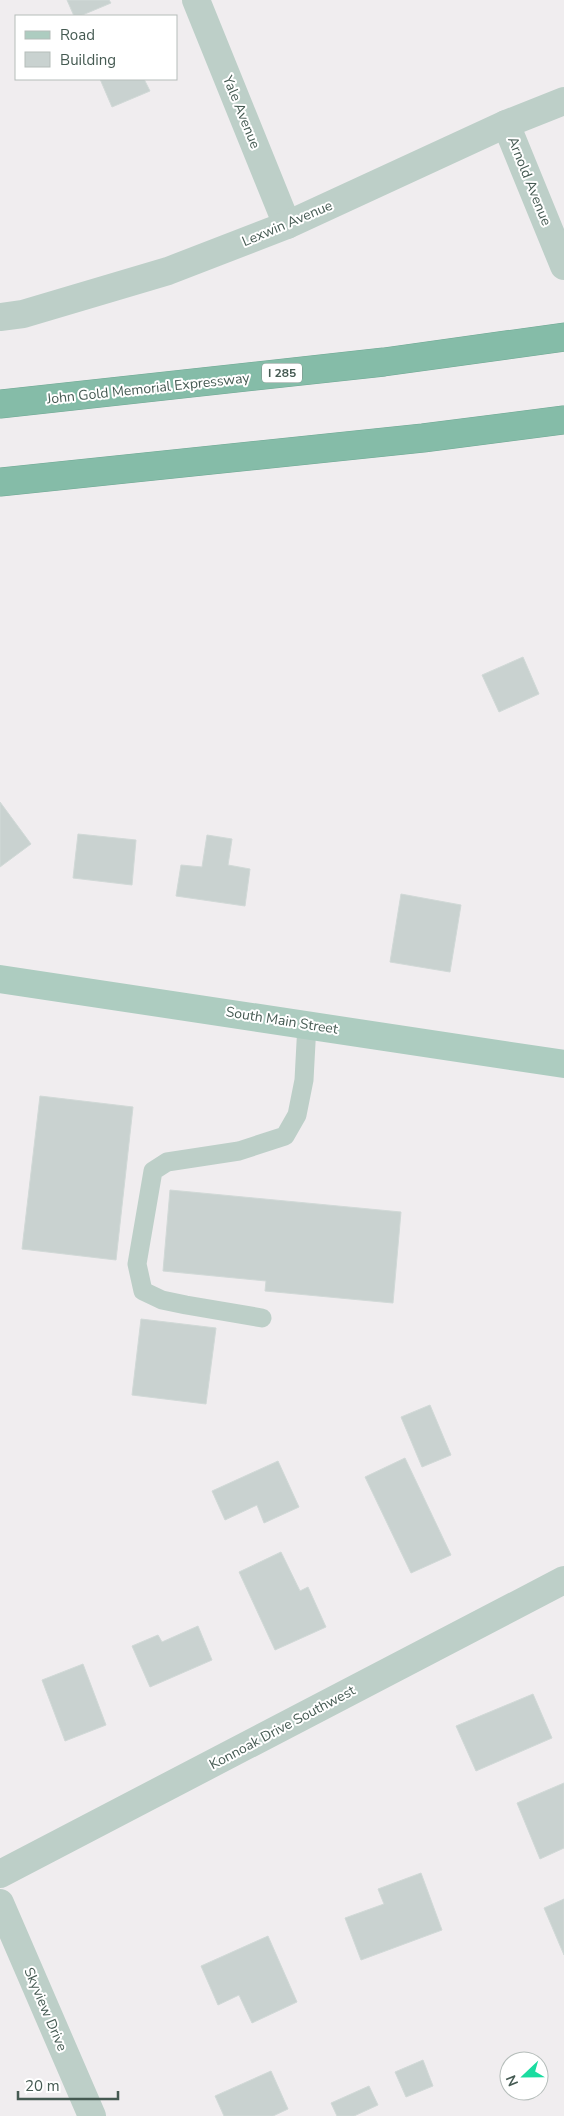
<svg xmlns="http://www.w3.org/2000/svg" width="564" height="2116" font-family="'Nunito Sans',sans-serif">
  <rect width="100%" height="100%" fill="#f0edef"/>
  <g fill="#c9d2d0" stroke="#d1d9d7">
    <path d="M67 0H109L111 3 80 16H74Z"/>
    <path d="M100 79H144L150 91 112 107Z"/>
    <path d="M523 657 539 694 499 712 482 675Z"/>
    <path d="M0 802 31 844 0 867Z"/>
    <path d="M78 834 136 840 132 885 73 878Z"/>
    <path d="M207 835 232 839 228 865 250 869 245 906 176 896 181 865 202 867Z"/>
    <path d="M401 894 461 905 450 972 390 962Z"/>
    <path d="M40 1096 133 1107 116 1260 22 1249Z"/>
    <path d="M170 1190 401 1212 393 1303 265 1291 266 1281 163 1271Z"/>
    <path d="M141 1319 216 1328 206 1404 132 1395Z"/>
    <path d="M430 1405 451 1455 422 1467 401 1417Z"/>
    <path d="M405 1458 451 1555 411 1573 365 1477Z"/>
    <path d="M278 1461 299 1507 264 1523 257 1505 225 1520 212 1491Z"/>
    <path d="M281 1552 300 1591 308 1587 326 1627 275 1650 239 1572Z"/>
    <path d="M198 1626 212 1660 150 1687 132 1646 158 1635 162 1642Z"/>
    <path d="M83 1664 106 1725 65 1741 42 1680Z"/>
    <path d="M533 1694 552 1738 476 1771 456 1726Z"/>
    <path d="M564 1783V1848L540 1859 517 1803Z"/>
    <path d="M421 1873 442 1930 361 1960 345 1918 384 1904 378 1889Z"/>
    <path d="M564 1899V1955L544 1908Z"/>
    <path d="M268 1936 297 2002 252 2023 239 1995 218 2005 201 1966Z"/>
    <path d="M423 2060 433 2086 406 2097 395 2072Z"/>
    <path d="M271 2071 288 2109 273 2116H224L215 2096Z"/>
    <path d="M369 2086 378 2105 354 2116H337L331 2103Z"/>
  </g>
  <g fill="none" stroke-linecap="round" stroke-linejoin="round">
    <defs>
      <g id="highway">
        <path d="M0 404 384 362 564 337"/>
        <path d="M0 482 423 438 564 420"/>
      </g>
    </defs>
    <use href="#highway" stroke="#70a894" stroke-width="29"/>
    <path stroke="#bdcfc8" stroke-width="19" d="M262 1318 186 1305 162 1300 143 1291 137 1264 153 1171 167 1162 239 1151 285 1136 297 1115 304 1080 307 1024"/>
    <g stroke="#bdcfc8" stroke-width="28">
      <path d="M196 0 287 225"/>
      <path d="M506 124 564 266"/>
      <path d="M0 317 23 314 168 271 287 225 506 124 564 101"/>
      <path d="M0 1874 564 1580"/>
      <path d="M0 1903 92 2116"/>
    </g>
    <path stroke="#adccc0" stroke-width="28" d="M0 979 564 1064"/>
    <use href="#highway" stroke="#85bca8" stroke-width="28"/>
  </g>
  <g text-anchor="middle" stroke-width="4" stroke-linejoin="round" paint-order="stroke">
    <rect fill="#fff" stroke="#7d8c86" stroke-width="1" x="262" y="363.5" width="40" height="19" rx="4"/>
    <g font-size="12" font-weight="bold" fill="#455a52">
      <text x="282" y="377">I 285</text>
    </g>
    <g font-size="14" fill="#455a52" stroke="#fff">
      <text transform="translate(242 112) rotate(68)" y="5">Yale Avenue</text>
      <text transform="translate(530 181) rotate(68)" y="5">Arnold Avenue</text>
      <text transform="translate(287 223) rotate(-23)" y="5">Lexwin Avenue</text>
      <text transform="translate(148 388) rotate(-6)" y="5">John Gold Memorial Expressway</text>
      <text transform="translate(282 1020) rotate(9)" y="5">South Main Street</text>
      <text transform="translate(282 1727) rotate(-28)" y="5">Konnoak Drive Southwest</text>
      <text transform="translate(46 2009) rotate(67)" y="5">Skyview Drive</text>
    </g>
  </g>
  <rect x="15" y="15" width="162" height="65" fill="#ffffff" stroke="#b5bdba"/>
  <rect x="25" y="31" width="25" height="8" fill="#adccc0" stroke="#b5bdba"/>
  <text x="60" y="40" font-size="15" fill="#455a52">Road</text>
  <rect x="25" y="52" width="25" height="15" fill="#c9d2d0" stroke="#b5bdba"/>
  <text x="60" y="65" font-size="15" fill="#455a52">Building</text>
  <g transform="translate(524 2076) rotate(248)"><circle r="24" fill="#ffffff" stroke="#b5bdba"/>
  <path d="M0-4L9 19L0 12L-9 19Z" fill="#1adca0"/>
  <text y="-8" font-size="14" font-weight="bold" text-anchor="middle" fill="#455a52">N</text>
  </g>
  <path d="M18 2091v8h100v-8" fill="none" stroke="#455a52" stroke-width="2.5"/>
  <text x="25" y="2091" font-size="15" fill="#455a52" stroke="#ffffff" stroke-width="4" paint-order="stroke">20 m</text>
</svg>
